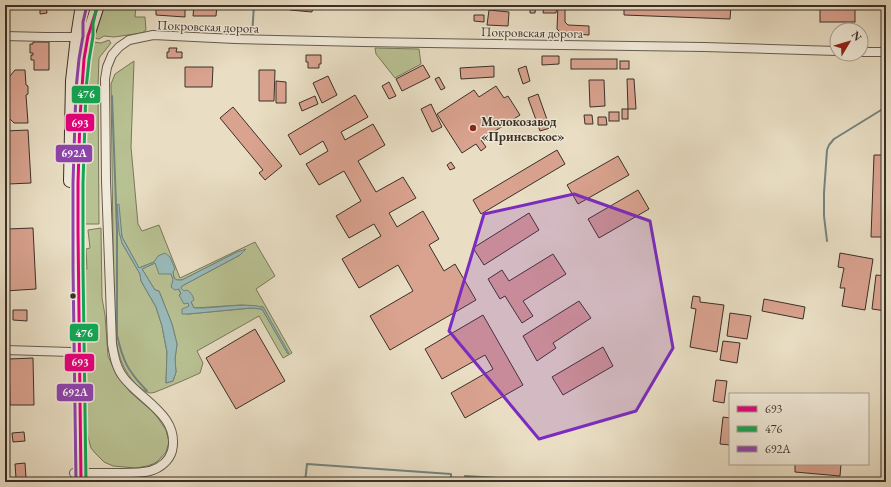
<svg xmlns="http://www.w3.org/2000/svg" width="891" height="487" font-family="'EB Garamond',serif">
  <rect width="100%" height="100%" fill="#e9dec4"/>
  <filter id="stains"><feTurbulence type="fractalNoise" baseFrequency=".005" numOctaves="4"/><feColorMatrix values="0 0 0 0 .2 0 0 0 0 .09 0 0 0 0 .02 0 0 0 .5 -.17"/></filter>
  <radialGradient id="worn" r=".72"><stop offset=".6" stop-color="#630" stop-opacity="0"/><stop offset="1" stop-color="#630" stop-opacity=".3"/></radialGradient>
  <g fill="#b8c192" stroke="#79785d" fill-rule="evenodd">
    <path d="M102 5H136L135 17H145L146 30 142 33 114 37 104 36 99 39 93 38Z"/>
    <path d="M109 40 111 43 99 58 98 86 99 224H83L87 85 93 42 101 43Z"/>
    <path d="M375 48 419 49 421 64 395 78 376 54Z"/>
    <path d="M134 61 131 147 138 224 142 231 159 225 180 278 255 242 275 276 256 289 292 353 283 358 259 316 197 351 203 363 200 373C187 379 175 384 163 389 159 390 155 393 151 393 146 393 142 389 138 386 118 367 116 344 114 318L111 84 115 74ZM118 204 122 237 139 268 154 262 173 272 174 278 177 280H182L237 252 245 250 240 255 182 286 181 288 191 302 194 308 242 305 263 307 288 354 262 309 251 308 188 314 183 313 190 307 188 303 179 295 181 294 171 274 155 263 142 269 155 290 159 291 172 324 177 344 175 359 176 372 173 381 166 383 167 352 162 326 156 307 141 281 140 274 122 243Z"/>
    <path d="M101 228 102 298 105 315 108 356 117 376 131 393 152 411 158 418 166 430 169 442 166 452 158 461 153 464 147 466 136 468 113 466 104 462 96 454 91 448 88 437 86 424 82 270 87 269 86 249 90 248 88 230Z"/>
  </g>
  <path fill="#9bb" stroke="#738380" d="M119 204 122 237 139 268 154 262 158 256 165 253 170 257 175 269 173 272 174 278 177 280H182L237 252 246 249 240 255 182 286 181 288 184 291 187 290C191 292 193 296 194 300L191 302 194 308C217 309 240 302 263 307L289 353 288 354 262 309 251 308 188 314H182V309L189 306 188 303 184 304 179 295 181 294 179 289 175 290 171 287 173 280 171 274H159L155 263 142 269 155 290 159 291 172 324 177 344 175 359 176 372 173 381 166 383 167 352 162 326 156 307 141 281 140 274 122 243 119 232 117 205Z"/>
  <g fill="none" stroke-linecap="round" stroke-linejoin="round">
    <g stroke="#738380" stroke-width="2">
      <path d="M252 36 254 5"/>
      <path d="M112 96 117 231V335C123 362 128 371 147 391"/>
      <path d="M827 241 824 216V193L827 150 829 145 834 139 886 107"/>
      <path d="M465 476 563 482"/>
      <path d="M305 482 307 464 451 474V482"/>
    </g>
  </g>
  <g fill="#daa390" stroke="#3a3028">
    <path d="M156 5H185V17L156 15Z"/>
    <path d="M194 5H217L216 16H193Z"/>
    <rect x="263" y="5" width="9" height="2"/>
    <path d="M291 5H313L312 12 290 10Z"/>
    <path d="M530 5H536L535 13H530Z"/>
    <path d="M544 5H557L556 13H543Z"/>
    <path d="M558 5H565V22L568 25 589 26V35L561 33 557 29Z"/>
    <path d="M624 5H731L730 19 624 15Z"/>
    <rect x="820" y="5" width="35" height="17"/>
    <path d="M40 6H46L47 13 40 14Z"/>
    <path d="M489 10 509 12 508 26 487 25Z"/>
    <path d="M474 15H484V22L474 21Z"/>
    <path d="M33 42H49V70H34V60H31V55H33V53H30V44H33Z"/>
    <path d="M169 48H177L176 52H182V58H167V52H169Z"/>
    <path d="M306 55H321V64H319V68H308V62H306Z"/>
    <path d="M542 56H559V64L542 65Z"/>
    <rect x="571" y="59" width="46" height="10"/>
    <rect x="620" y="61" width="9" height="8"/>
    <path d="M423 65 430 77 402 91 396 79Z"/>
    <path d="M494 66V77L461 79 460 68Z"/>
    <path d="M526 66 530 81 523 84 518 69Z"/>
    <path d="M185 67H213L212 87H185Z"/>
    <path d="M15 70H25L26 85 28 86V94L26 95 28 123H14L7 116 5 76H10Z"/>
    <path d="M259 70H275L274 101H259Z"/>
    <path d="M328 76 337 95 322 103 313 83Z"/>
    <path d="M439 77 445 88 441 90 435 79Z"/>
    <path d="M627 79H634L636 109H628Z"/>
    <path d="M589 80H604L605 106 590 107Z"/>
    <path d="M276 81 286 82V103H276Z"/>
    <path d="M389 82 396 96 389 99 382 86Z"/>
    <path d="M496 86 504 98 508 96 520 115 481 140 486 147 481 151 476 144 462 153 437 114 474 90 479 97Z"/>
    <path d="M538 94 550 128 540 131 528 98Z"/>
    <path d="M355 95 368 117 341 132 345 140 373 124 385 145 358 161 376 192 403 177 416 198 389 213 397 227 423 211 439 239 429 245 444 271 455 264 476 300 390 350 370 316 413 291 398 265 359 288 342 259 381 236 374 224 349 238 336 216 361 201 344 171 319 185 306 164 328 151 323 141 300 155 288 135Z"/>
    <path d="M315 96 318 104 302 111 299 103Z"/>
    <path d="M431 104 442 127 432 132 421 109Z"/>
    <path d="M233 107 282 166 265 180 259 173 263 170 220 118Z"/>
    <rect x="622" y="109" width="6" height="10"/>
    <rect x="609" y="112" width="10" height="9"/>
    <path d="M584 115H592L593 124H585Z"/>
    <path d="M598 117H606L607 125H598Z"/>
    <path d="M28 130 31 183 8 184 5 131Z"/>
    <path d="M557 150 565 164 481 214 473 200Z"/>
    <path d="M874 155H886V237H871Z"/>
    <path d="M618 156 629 175 578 204 567 185Z"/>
    <path d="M451 162 455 168 450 170 447 165Z"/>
    <path d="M638 190 649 209 599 238 588 219Z"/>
    <path d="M529 213 539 230 484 265 473 248Z"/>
    <path d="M33 228 36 289 5 291V249H6V235H8L7 229Z"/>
    <path d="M840 253 873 259 865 310 842 306 845 288H840L844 268 838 267Z"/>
    <path d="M553 254 566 274 523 301 533 316 522 323 505 296 500 299 488 279 502 270 509 281Z"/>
    <path d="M876 275 886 276V311L872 309Z"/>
    <path d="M693 296 700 297V302L724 305 717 352 690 347 696 309 691 308Z"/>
    <path d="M764 299 805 307 803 319 762 311Z"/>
    <path d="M579 301 591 318 553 343 556 348 537 361 523 336Z"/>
    <rect x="5" y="306" width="2" height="8"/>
    <path d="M13 310H27V321L13 320Z"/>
    <path d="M730 313 751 316 747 339 727 336Z"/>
    <path d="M483 315 523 385 465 418 451 393 493 369 485 355 442 379 425 349Z"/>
    <path d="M255 329 285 381 236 409 206 358Z"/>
    <path d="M723 341 740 343 737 363 720 360Z"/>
    <path d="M603 347 613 366 563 395 552 377Z"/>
    <path d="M33 358 34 405H10L9 359Z"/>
    <path d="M716 380 727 381 724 403 713 401Z"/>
    <path d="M723 417 730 418V445L720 444Z"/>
    <path d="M24 432 25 441 13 442 12 433Z"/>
    <path d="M25 463 26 478H16L15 464Z"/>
    <path d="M795 464H841L840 476 795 472Z"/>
  </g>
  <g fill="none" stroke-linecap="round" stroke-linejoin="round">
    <defs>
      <g id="street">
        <path d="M5 36 45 37H77"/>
        <path d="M861 52H886"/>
        <path d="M5 350 71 352"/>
        <path d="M74 473C90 473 106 473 123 473 132 473 141 473 150 471 160 468 169 461 172 451 180 416 142 401 124 378 116 368 114 356 112 344L106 181 105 79 107 67 112 55 119 47 129 40 153 35 235 39 363 42 704 47 837 51"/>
      </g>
      <g id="secondary">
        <path d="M70 181 72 81 77 37 82 5"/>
        <path d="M81 482 78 231V183L80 117 84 59 88 36 98 5"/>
      </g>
    </defs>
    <use href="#street" stroke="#665c4f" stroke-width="10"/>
    <use href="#secondary" stroke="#3a3028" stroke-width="14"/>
    <use href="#street" stroke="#f1ead9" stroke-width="8"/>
    <use href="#secondary" stroke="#f1ead9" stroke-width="12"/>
    <defs>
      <path id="bus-1" d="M81 482 78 231V183L80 117 84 59 88 36 98 5"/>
      <path id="bus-2" d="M86 482 83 267V183L86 89 89 60 93 36V24L97 6"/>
      <path id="bus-3" d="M76 482 73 267V183L76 89 79 59 83 36V22L87 5"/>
    </defs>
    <use href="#bus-1" stroke="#f1ead9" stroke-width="6"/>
    <use href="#bus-2" stroke="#f1ead9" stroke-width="6"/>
    <use href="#bus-3" stroke="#f1ead9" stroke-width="6"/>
    <use href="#bus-1" stroke="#e5007d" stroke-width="3"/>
    <use href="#bus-2" stroke="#10a855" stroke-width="3"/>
    <use href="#bus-3" stroke="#8e44ad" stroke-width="3"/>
  </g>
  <path fill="#7b2cbf" fill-opacity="0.2" stroke="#7b2cbf" stroke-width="3" stroke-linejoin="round" d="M574 194 650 221 673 348 636 411 539 439 449 331 484 214Z"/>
  <circle fill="#8f2418" stroke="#f1ead9" stroke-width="1.5" cx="473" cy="128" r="4"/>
  <circle fill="#3a3028" stroke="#f1ead9" stroke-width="1.5" cx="73" cy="296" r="3.5"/>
  <g text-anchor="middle" stroke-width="3" stroke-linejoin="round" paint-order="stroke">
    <g font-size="13" fill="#3a3028" stroke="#f1ead9">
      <text transform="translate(208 26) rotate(2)" y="5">Покровская дорога</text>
      <text transform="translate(532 32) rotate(1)" y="5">Покровская дорога</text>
    </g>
    <g font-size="13" font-weight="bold" fill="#3a3028" stroke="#f1ead9" text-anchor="start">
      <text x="481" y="126">Молокозавод<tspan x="481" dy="15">«Приневское»</tspan></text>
    </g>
  </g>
  <g stroke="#f1ead9" stroke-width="1.5">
    <rect x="71" y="85" width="30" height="19" rx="4" fill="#10a855"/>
    <rect x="65" y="113" width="30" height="19" rx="4" fill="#e5007d"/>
    <rect x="55" y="144" width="38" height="19" rx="4" fill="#8e44ad"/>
    <rect x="69" y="323" width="30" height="19" rx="4" fill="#10a855"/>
    <rect x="64" y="353" width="31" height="19" rx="4" fill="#e5007d"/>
    <rect x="56" y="383" width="38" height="19" rx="4" fill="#8e44ad"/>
  </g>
  <g font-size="11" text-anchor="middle" font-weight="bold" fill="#fff">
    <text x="86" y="98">476</text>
    <text x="80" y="127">693</text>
    <text x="74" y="157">692А</text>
    <text x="84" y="337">476</text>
    <text x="80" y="366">693</text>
    <text x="75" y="396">692А</text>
  </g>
  <rect width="891" height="487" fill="none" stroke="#e9dec4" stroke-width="20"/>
  <rect x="6" y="6" width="879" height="475" fill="none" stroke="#3a3028" stroke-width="2"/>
  <rect x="10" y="10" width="871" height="467" fill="none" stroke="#3a3028"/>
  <rect x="729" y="393" width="140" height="72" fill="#f1ead9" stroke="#a8a092"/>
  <rect x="737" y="406" width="20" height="6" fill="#e5007d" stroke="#a8a092"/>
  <text x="765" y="413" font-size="12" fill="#3a3028">693</text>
  <rect x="737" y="426" width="20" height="6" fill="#10a855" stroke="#a8a092"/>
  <text x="765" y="433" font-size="12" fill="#3a3028">476</text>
  <rect x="737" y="446" width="20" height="6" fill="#8e44ad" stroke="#a8a092"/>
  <text x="765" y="453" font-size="12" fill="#3a3028">692А</text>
  <g transform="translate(849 42) rotate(52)"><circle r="19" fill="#f1ead9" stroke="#a8a092"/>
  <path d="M0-3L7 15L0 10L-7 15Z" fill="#8f2418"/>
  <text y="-6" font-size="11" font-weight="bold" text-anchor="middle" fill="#3a3028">N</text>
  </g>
  <rect width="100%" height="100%" filter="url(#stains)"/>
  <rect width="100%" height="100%" fill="url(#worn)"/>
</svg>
